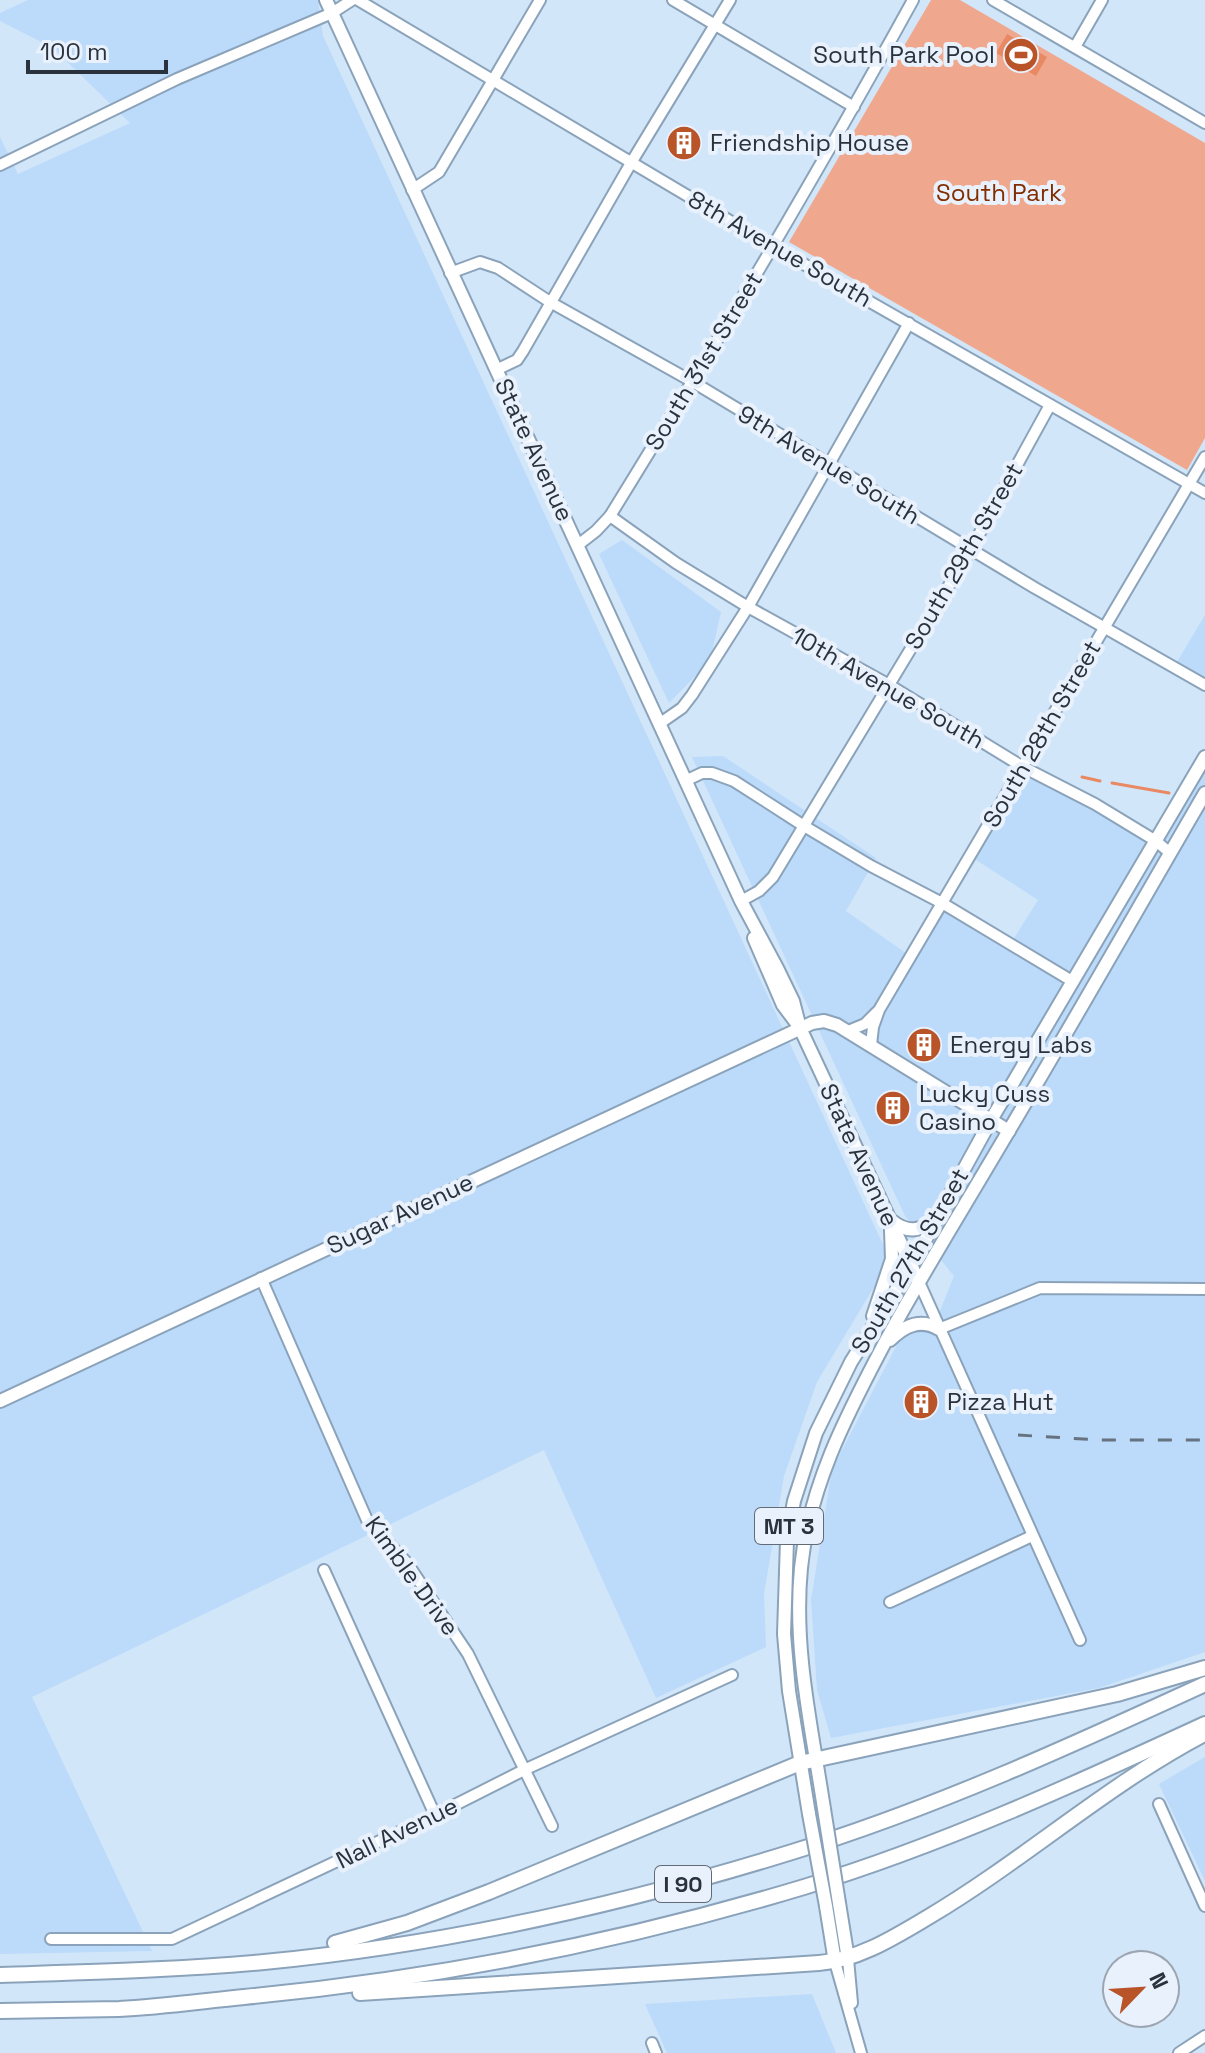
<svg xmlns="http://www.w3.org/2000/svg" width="1205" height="2053" font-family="'Space Grotesk',sans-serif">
  <rect width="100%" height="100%" fill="#d2e6fa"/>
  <g fill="#bcdaf9">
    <path d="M28 0H318L323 36 886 1251 883 1272 817 1382 784 1476 764 1594 766 1647 656 1698 544 1450 32 1697 152 1951 0 1954V137L18 174 130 123 53 48 0 21V13Z"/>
    <path d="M622 540 721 612 710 661 669 703 599 554Z"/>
    <path d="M1205 615V685L1174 667Z"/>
    <path d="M723 756 876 858 846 911 910 956 942 903 1011 943 1038 900 970 856 1023 767 1156 841 1205 757V1652L1099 1688 831 1738 817 1690 811 1600 832 1469 900 1339 915 1328 931 1333 954 1276 905 1216 692 757Z"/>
    <path d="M1205 1757V1881L1159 1784Z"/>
    <path d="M812 1994 836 2053H667L645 2004Z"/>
  </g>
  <path fill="#efa88d" d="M931 0H960L1205 143V438L1187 470 789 242Z"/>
  <path fill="#e98964" d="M1007 34 1047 57 1036 76 996 53Z"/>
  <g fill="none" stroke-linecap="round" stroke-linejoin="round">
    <g stroke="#e98964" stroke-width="3">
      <path d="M1082 777 1100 781"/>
      <path d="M1112 783 1169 793"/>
    </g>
    <defs>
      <g id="minor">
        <path d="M358 0 772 246 1205 493"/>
        <path d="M673 0 854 107"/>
        <path d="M993 0 1205 123"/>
        <path d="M1075 47 1102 0"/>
        <path d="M0 165 177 79 332 13 352 0"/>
        <path d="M412 190 439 172 540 0"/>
        <path d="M450 273 480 262 498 268 550 302 693 382 1035 588 1205 685"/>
        <path d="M496 370 517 360 523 351 631 163 730 0"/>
        <path d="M610 516 676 563 748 607 889 685 1023 767 1095 804 1156 841 1170 853"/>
        <path d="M578 545 596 531 610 516C715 346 817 175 913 0"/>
        <path d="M659 724 682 708 692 695 748 607 909 323"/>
        <path d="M685 781 702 773H712L734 781 804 826 871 866 942 903 1072 981"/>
        <path d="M741 901 759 891 773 877 971 549 1050 405"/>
        <path d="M848 1031 865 1024 877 1012"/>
        <path d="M871 1045 873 1027 879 1010 1205 457"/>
        <path d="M261 1278 367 1520 407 1563 468 1654 552 1826"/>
        <path d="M919 1282 1080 1640"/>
        <path d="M939 1329 1040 1288 1205 1289"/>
        <path d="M324 1570 435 1815"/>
        <path d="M890 1602 1032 1536"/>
        <path d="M1159 1804 1205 1906"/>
        <path d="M51 1939H172L435 1815 526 1769 732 1675"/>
        <path d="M848 1959 852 2003"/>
        <path d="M835 1962 861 2053"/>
        <path d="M652 2043 656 2053"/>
        <path d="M1179 2053 1205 2036"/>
      </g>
      <g id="major">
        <path d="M326 0 741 901 777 968 793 1001 800 1028 919 1282"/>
        <path d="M754 938 783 1005 798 1025"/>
        <path d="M892 1221C907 1233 921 1232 935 1218"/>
        <path d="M873 1316 892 1259 891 1230"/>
        <path d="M890 1340C904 1326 920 1318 939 1329"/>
        <path d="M0 1401 812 1023 824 1021 837 1025 1009 1131"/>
        <path d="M824 1809C812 1729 793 1649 801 1568 809 1488 845 1418 882 1348 919 1279 961 1212 1001 1144 1070 1028 1137 910 1205 793"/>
        <path d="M809 1814 789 1691 784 1634 787 1540 794 1501 816 1433 851 1362 911 1266 991 1120 1205 757"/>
        <path d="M839 1903 848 1959"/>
        <path d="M826 1906 835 1962"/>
      </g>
      <g id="highway">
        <path d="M335 1943 407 1923 489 1892 800 1763 1117 1694 1205 1668"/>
        <path d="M0 1975C88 1972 176 1970 264 1962 442 1945 621 1905 792 1852 935 1808 1070 1746 1205 1684"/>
        <path d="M360 1993 819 1963C859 1960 896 1936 930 1916 1024 1860 1107 1785 1204 1734"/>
        <path d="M0 2011C40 2010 80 2010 119 2009 161 2007 203 2001 244 1997 434 1979 621 1942 804 1887 942 1845 1075 1784 1205 1724"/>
      </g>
    </defs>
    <use href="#minor" stroke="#8ba3ba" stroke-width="14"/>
    <use href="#major" stroke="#8ba3ba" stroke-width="16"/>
    <use href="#highway" stroke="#8ba3ba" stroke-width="18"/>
    <use href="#minor" stroke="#fff" stroke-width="10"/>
    <use href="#major" stroke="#fff" stroke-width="12"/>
    <use href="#highway" stroke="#fff" stroke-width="14"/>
    <path stroke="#667280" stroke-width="3" stroke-dasharray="14 14" stroke-linecap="butt" d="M1018 1435 1098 1440H1205"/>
    <defs>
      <g id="major-bridge">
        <path d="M824 1809 839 1903"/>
        <path d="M809 1814 826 1906"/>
      </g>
    </defs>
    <use href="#major-bridge" stroke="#8ba3ba" stroke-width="16" stroke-linecap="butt"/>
    <use href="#major-bridge" stroke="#fff" stroke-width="12"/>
  </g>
  <defs>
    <symbol id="stadium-disc" viewBox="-11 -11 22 22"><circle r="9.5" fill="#b95328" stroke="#e8f1fc"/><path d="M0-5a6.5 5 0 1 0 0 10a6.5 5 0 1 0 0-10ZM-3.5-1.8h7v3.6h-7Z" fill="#fff"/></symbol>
    <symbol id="building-disc" viewBox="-11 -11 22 22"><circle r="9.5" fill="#b95328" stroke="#e8f1fc"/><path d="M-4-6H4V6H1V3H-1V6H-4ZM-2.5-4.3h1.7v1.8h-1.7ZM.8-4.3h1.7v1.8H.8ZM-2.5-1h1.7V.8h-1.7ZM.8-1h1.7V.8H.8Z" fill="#fff"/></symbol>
  </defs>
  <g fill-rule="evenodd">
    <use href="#stadium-disc" x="1001" y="35" width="40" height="40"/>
    <use href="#building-disc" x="664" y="123" width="40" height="40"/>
    <use href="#building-disc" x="904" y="1025" width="40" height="40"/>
    <use href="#building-disc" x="873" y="1088" width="40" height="40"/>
    <use href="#building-disc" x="901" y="1382" width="40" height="40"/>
  </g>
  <g text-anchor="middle" stroke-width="8" stroke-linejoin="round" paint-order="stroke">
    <g fill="#e8f1fc" stroke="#636c76" stroke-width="2">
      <rect x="755" y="1508" width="68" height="36" rx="6"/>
      <rect x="655" y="1866" width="56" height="36" rx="6"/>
    </g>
    <g font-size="22" font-weight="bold" fill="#2a333d">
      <text x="789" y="1534">MT 3</text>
      <text x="683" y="1892">I 90</text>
    </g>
    <g font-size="24" fill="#2a333d" stroke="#e8f1fc" text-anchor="start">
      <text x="995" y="63" text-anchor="end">South Park Pool</text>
      <text x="710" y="151">Friendship House</text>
      <text x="950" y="1053">Energy Labs</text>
      <text x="919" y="1102">Lucky Cuss<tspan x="919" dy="28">Casino</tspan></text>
      <text x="947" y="1410">Pizza Hut</text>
    </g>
    <g font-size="24" fill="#822c00" stroke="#e8f1fc">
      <text x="999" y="201">South Park</text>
    </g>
    <g font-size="24" fill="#2a333d" stroke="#e8f1fc">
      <text transform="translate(780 249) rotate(30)" y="8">8th Avenue South</text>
      <text transform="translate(704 361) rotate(-59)" y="8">South 31st Street</text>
      <text transform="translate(534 450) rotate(65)" y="8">State Avenue</text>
      <text transform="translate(829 465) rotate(31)" y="8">9th Avenue South</text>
      <text transform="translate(964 556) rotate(-60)" y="8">South 29th Street</text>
      <text transform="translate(888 688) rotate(30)" y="8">10th Avenue South</text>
      <text transform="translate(1042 734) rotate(-60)" y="8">South 28th Street</text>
      <text transform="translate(859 1155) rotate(65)" y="8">State Avenue</text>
      <text transform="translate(400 1214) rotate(-25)" y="8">Sugar Avenue</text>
      <text transform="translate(910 1261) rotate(-60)" y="8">South 27th Street</text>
      <text transform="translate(412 1576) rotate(54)" y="8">Kimble Drive</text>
      <text transform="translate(397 1833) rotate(-26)" y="8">Nall Avenue</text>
    </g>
  </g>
  <g transform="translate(1141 1989) rotate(65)"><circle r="38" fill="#e8f1fc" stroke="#9ca5b0" stroke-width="2"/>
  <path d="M0-6L14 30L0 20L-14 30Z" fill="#b95328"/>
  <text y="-12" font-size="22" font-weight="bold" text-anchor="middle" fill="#2a333d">N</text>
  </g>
  <path d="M28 60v12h138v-12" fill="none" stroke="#2a333d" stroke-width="4"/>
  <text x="40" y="60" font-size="24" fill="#2a333d" stroke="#e8f1fc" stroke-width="6" paint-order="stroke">100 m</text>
</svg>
